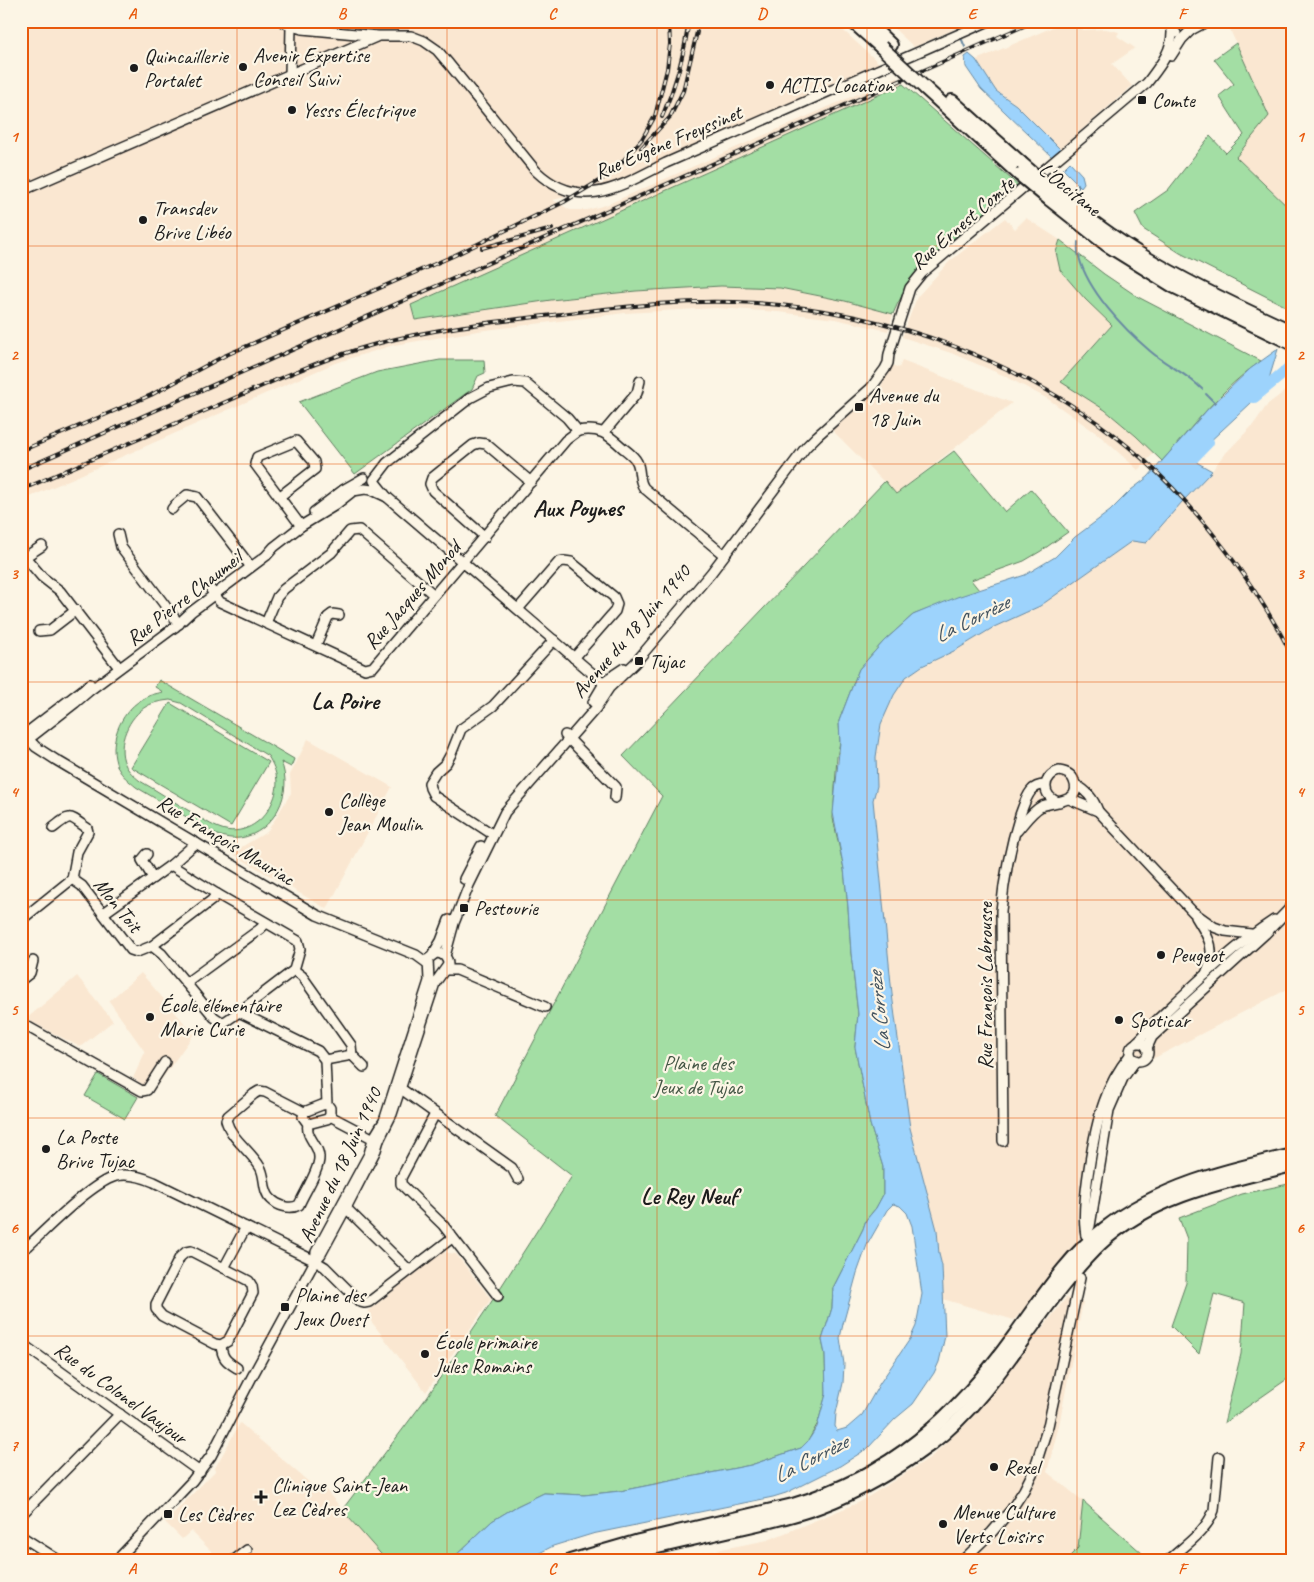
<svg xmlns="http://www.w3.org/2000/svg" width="1314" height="1582" font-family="Caveat,sans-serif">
  <rect width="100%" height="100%" fill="#fcf5e5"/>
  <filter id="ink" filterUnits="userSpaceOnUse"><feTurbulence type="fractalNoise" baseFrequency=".02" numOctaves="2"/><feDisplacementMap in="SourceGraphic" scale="10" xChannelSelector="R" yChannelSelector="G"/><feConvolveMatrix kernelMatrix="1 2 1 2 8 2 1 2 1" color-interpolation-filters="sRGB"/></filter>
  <g filter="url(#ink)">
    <g fill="#fae7d1">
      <path d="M21 21H833L879 63 608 186 553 200 570 210H587L606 205 896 77 903 84 411 305 415 320 551 300 636 291 721 286 780 288 845 301 893 314 888 331 835 319 778 312 716 308 625 313 478 331 394 345 335 363 21 501Z"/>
      <path d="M886 21H973L914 47Z"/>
      <path d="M1067 21H1077L1083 30 1106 29 1119 32 1117 36 1135 48 1112 64 1132 86 1060 149 1016 105 996 91 976 60Z"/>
      <path d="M1226 21H1293V212L1236 157 1269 115Z"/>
      <path d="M1005 218 1015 229 1026 218 1060 240 1056 252 1060 270 1085 299 1112 325 1061 382 1105 410 1136 436 1154 453 1138 470 1099 435 1048 399 1005 376 951 353 902 337 917 297 949 262Z"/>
      <path d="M902 361 1012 403 896 494 832 430 870 398 880 388 892 365 899 368Z"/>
      <path d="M1293 385V985L1284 991 1137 1067 1112 1111 1094 1231 1014 1320 943 1299 942 1266 939 1254 937 1230 910 1128 885 935 873 800 876 757 883 717 897 689 910 673 956 650 994 627 1040 606 1132 541H1148L1182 502 1212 471 1221 458 1253 425 1268 404Z"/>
      <path d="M308 739 392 787 327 909 231 853 267 832 291 793 290 775Z"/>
      <path d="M141 973 194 1034 153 1091 133 1078 145 1052 109 1001Z"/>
      <path d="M77 976 113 1021 80 1047 26 1019Z"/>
      <path d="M442 1252 456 1254 491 1299 426 1392 367 1316 368 1311Z"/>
      <path d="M1066 1298 1083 1302 1059 1425 1047 1472 1083 1501 1078 1548 1065 1561H660L768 1540 860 1502 931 1457 971 1419Z"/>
      <path d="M240 1423 318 1490 324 1488 387 1561H221L191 1531 182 1539 165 1522 216 1470 215 1468Z"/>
    </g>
    <g fill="#a3dea4" stroke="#607d60" fill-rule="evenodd">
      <path d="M1236 43 1269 116 1236 157 1293 212V310L1180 253 1143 229 1135 213 1168 190 1210 136 1226 153 1244 135 1219 96 1234 84 1214 59Z"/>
      <path d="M903 84 1019 186C976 221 913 262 893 314L845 301 780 288 721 286 636 291 551 300 415 320 411 305Z"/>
      <path d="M1060 240 1104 274 1138 297 1261 361C1223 387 1193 426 1162 461L1136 436 1105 410 1061 382 1112 325 1085 299 1060 270 1056 252Z"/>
      <path d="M440 360H484L485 373 478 376 472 389 355 474 299 402 377 372Z"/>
      <path d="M954 451 1005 512 1031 489 1068 532 1041 551 1024 561 971 580 979 590 913 615 884 641 859 669 839 721 840 742 837 757 833 818 844 869 848 907 851 953 858 1014 855 1047 870 1124 883 1167V1195L876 1208 866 1220 863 1229 833 1288 832 1308 822 1340 825 1354 826 1394 818 1423 808 1441 801 1448 751 1465 620 1491 584 1495 544 1493 517 1506 492 1521 450 1561H387L342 1510 427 1397 490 1304 572 1176 495 1116 662 796 623 756 885 481 896 494Z"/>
      <path d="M159 680 294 759 291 767 281 762C294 792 274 833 240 838 232 839 224 837 217 835L136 787C129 781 122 776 118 768 107 744 120 713 141 700 148 695 155 694 163 692L155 687ZM170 700 181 703 268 756C278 772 280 786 272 803 263 823 241 837 219 828 208 824 197 815 186 809 171 800 156 790 140 781 134 776 128 771 125 764 116 744 129 716 147 706 154 702 162 701 170 700Z"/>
      <path d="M170 703 269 762 231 826 131 767Z"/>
      <path d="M98 1074 138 1097 125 1119 85 1096Z"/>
      <path d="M1293 1183V1375L1224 1423 1241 1354 1245 1303 1214 1294 1199 1354 1171 1326 1186 1283 1187 1239 1179 1218 1242 1194Z"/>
      <path d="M1083 1501 1151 1561H1065L1078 1548Z"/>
    </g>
    <g fill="#9dd3fc" stroke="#698aa2" fill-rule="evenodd">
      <path d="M969 54 976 60 996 91 1016 105 1060 149 1052 157 981 89 966 67 965 57Z"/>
      <path d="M1070 162 1082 175 1084 183 1081 187 1063 169Z"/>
      <path d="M1278 349 1266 389 1191 459 1212 471 1182 502 1148 541 1146 543 1132 541 1040 606 994 627 956 650 922 666 906 677 894 695 881 724 876 757 877 786 873 800 892 994 910 1128 937 1230 939 1254 942 1266 945 1336 939 1362 934 1373 913 1404 895 1419 868 1448 840 1466 786 1493 773 1497 592 1534 553 1546 524 1561H450L492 1521 517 1506 544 1493 584 1495 620 1491 751 1465 801 1448 808 1441 817 1427 826 1394 825 1354 822 1340 832 1308 833 1288 863 1229 866 1220 876 1208 883 1195V1167L870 1124 855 1047 858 1014 851 953 848 907 844 869 833 813 840 742 839 721 859 669 884 641 913 615 957 597 1025 575 1055 557 1075 537 1110 511 1131 490 1148 477 1207 410 1250 369ZM893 1204 900 1206 907 1213 912 1226 922 1294 916 1326 910 1339 880 1383 862 1415 847 1428 837 1431 835 1426 836 1413 843 1383 844 1364 840 1338 843 1324 857 1273 867 1245 887 1210Z"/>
    </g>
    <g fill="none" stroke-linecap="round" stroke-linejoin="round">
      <g stroke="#698aa2" stroke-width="2">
        <path d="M962 40 965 47"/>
        <path d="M1078 184V197"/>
        <path d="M1078 242C1078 247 1077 252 1079 257 1088 291 1123 328 1150 351 1166 365 1186 373 1202 389"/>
        <path d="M1206 394 1215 403"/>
      </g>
      <g stroke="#9dd3fc" stroke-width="12">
        <path d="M1254 397 1293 365"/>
        <path d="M1180 471 1208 442"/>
      </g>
      <defs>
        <g id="minor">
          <path d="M282 21 291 26 302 29 378 36H411L424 41 437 50 449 64 536 171C580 213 621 186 666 163L989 21"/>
          <path d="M1170 21 1172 30 1176 33"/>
          <path d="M1191 30 1208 21"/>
          <path d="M1171 56 1182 39 1191 30 1193 21"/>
          <path d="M290 75 291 26"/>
          <path d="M21 191 376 37"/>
          <path d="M604 432 637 393 640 381"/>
          <path d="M374 480 387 463 470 398 489 388 513 382 525 383 567 418 578 431C599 427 608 434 623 448 628 452 634 456 637 462 641 471 638 480 644 488L724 555"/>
          <path d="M374 481 387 497 607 686"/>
          <path d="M279 497 315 469 314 462 296 441 257 457 255 464 301 526"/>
          <path d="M172 509 175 505 187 495 197 497 251 567"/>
          <path d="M314 512 343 490 364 478"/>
          <path d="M118 534 121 547 179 624"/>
          <path d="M485 537 433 491 430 484 432 478 473 445 479 443 486 444 531 482"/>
          <path d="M25 557 42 546"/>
          <path d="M21 558 25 557 42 577 60 591 117 665"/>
          <path d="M211 590 220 602 365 669 373 667 566 440 578 431"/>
          <path d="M518 609 559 562 564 561 571 562 614 597 617 604 615 611 574 658"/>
          <path d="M266 623 277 597 284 589 331 553 350 531 359 530 434 595"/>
          <path d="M39 631 50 630 76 610"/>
          <path d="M316 645 328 617 332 614 339 615"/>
          <path d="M593 702 606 680 624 668"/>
          <path d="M24 735 36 747 56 760 317 915 416 955 427 963"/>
          <path d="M565 735 616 787 615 798"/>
          <path d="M21 737 90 684"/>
          <path d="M21 745 75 703 89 691 175 627 191 612 266 556 274 547 301 526 334 506 353 491 365 489 372 490 387 497"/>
          <path d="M1076 785C1086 790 1094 800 1098 811"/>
          <path d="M1069 799 1098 811 1193 912 1214 927 1225 931 1251 934"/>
          <path d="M53 828C71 814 68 815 87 828L88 832 77 852 72 879"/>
          <path d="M1017 831C1024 823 1032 811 1042 806 1053 801 1083 803 1074 781 1072 774 1066 772 1059 771 1042 776 1041 797 1059 802"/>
          <path d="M489 832 434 796 430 788 429 783 436 772 446 763 451 754 461 729 493 706 554 640"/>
          <path d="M147 854 142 860 153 878"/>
          <path d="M171 865 217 894 298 941 300 949 294 970 239 1012"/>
          <path d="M464 879 481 846"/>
          <path d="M104 913 171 865 196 843"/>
          <path d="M1196 917C1209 938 1217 948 1206 974"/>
          <path d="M21 920 72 879 82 886 131 950 137 952 152 946 162 954 214 1017 223 1023 239 1012 318 1051 325 1060 327 1104 330 1108V1116"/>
          <path d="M152 946 212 900 217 894"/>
          <path d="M433 954 441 941 449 920"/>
          <path d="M445 956 454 923 469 885 505 812 596 708 609 688 635 663 711 573 806 447 817 436 871 388 885 369 888 363 889 354 910 288 922 273 1147 83C1159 67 1173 51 1172 30"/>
          <path d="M294 970 302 976 351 1045 352 1055 364 1067"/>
          <path d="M445 970H457L545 1007"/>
          <path d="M21 980 30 973 33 961"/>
          <path d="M186 983 260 929 266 923"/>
          <path d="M21 1023 142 1091 147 1090 165 1062"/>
          <path d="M1137 1042C1144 1036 1149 1029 1155 1022 1191 988 1232 947 1274 920"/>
          <circle cx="1139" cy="1052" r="9"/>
          <path d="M1147 1048 1152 1037 1166 1024 1265 934 1293 905"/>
          <path d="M325 1060 352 1055"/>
          <path d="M396 1088 404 1091 512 1168 518 1179"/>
          <path d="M259 1091 265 1092 304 1112 303 1117 308 1124C305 1137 319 1145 319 1157 320 1169 304 1193 299 1205 290 1210 278 1206 271 1199 262 1191 266 1176 260 1167 250 1150 231 1139 226 1120L228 1116 254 1094Z"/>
          <path d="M304 1112 322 1105 327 1104"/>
          <path d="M435 1114 401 1178V1184L443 1225 498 1296"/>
          <path d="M330 1116 370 1137 379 1140"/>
          <path d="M308 1124 327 1119 330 1116"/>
          <path d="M1003 1141 1001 911C1004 878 1010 847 1020 815 1023 807 1026 797 1031 791 1035 786 1040 785 1045 785"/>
          <path d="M346 1208 409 1270"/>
          <path d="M1086 1235C1080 1206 1094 1130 1104 1102 1110 1084 1119 1069 1130 1055"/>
          <path d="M1086 1235 1090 1226 1109 1110 1123 1078 1136 1060"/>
          <path d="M21 1249 28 1246C49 1227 90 1184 116 1176 129 1173 142 1177 154 1182L315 1261 325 1267 360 1302 364 1303 369 1302 452 1238"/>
          <path d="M191 1251 249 1281 252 1286 253 1293 228 1341 221 1345 215 1344 162 1316 156 1309V1304L180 1257 186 1252Z"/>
          <path d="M224 1268 246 1227"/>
          <path d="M21 1343 200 1472"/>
          <path d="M221 1345C222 1358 226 1361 237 1368"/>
          <path d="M21 1515 120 1414"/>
          <path d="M21 1536 60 1561"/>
          <path d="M116 1561 192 1481 211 1456 253 1375 315 1261 321 1254 346 1208 376 1150 379 1140 392 1114 435 983 448 965C448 957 443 953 436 953L428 959 429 981 384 1121 373 1139 369 1154 316 1252 315 1261"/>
          <path d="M233 1561 247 1550"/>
          <path d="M962 1561 992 1532 1011 1510 1024 1490 1034 1470 1048 1426 1080 1278"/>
          <path d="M1168 1561C1184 1546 1207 1531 1214 1510L1219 1457"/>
        </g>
        <g id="highway">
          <path d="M852 21 881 47"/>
          <path d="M866 21 891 45"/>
          <path d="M925 88 1020 175"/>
          <path d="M952 101 1021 163"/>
          <path d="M1057 194C1084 216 1113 238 1143 256 1191 285 1242 309 1293 332"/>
          <path d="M1049 199 1107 245 1173 286 1293 344"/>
          <path d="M570 1561 639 1541 793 1505C892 1475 954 1419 1014 1336 1041 1299 1067 1257 1104 1229 1159 1186 1226 1170 1293 1155"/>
          <path d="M611 1561 636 1552C671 1544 706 1536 740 1528 767 1522 795 1516 821 1506 861 1491 897 1469 931 1444 1001 1390 1037 1305 1100 1244 1152 1195 1227 1181 1293 1165"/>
        </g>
      </defs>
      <use href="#minor" stroke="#1c1c1c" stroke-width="12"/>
      <use href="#highway" stroke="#1c1c1c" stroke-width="16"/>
      <use href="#minor" stroke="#fcf5e5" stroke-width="9"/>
      <use href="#highway" stroke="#fcf5e5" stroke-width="12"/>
      <defs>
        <g id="rail">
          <path d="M662 117C676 85 684 56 689 21"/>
          <path d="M641 148 670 117 683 91 697 32"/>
          <path d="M482 248 552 229"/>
          <path d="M21 451 151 395 224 356 453 256 564 202 602 179 622 162 642 139 655 116 667 69 670 44 669 21"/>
          <path d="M21 470 1035 21"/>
          <path d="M21 490C85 462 150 434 214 407 267 384 320 359 376 344 439 327 504 321 569 313 624 307 679 300 735 302 883 307 1034 362 1145 461 1205 516 1256 585 1293 657"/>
        </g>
      </defs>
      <use href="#rail" stroke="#1c1c1c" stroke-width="4"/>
      <use href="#rail" stroke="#fcf5e5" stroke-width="2" stroke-dasharray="5.5" stroke-linecap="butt"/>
      <defs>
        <g id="highway-bridge">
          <path d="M881 47 925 88"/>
          <path d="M1021 163 1057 194"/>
          <path d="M1020 175 1049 199"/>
        </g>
      </defs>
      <use href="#highway-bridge" stroke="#1c1c1c" stroke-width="16" stroke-linecap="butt"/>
      <use href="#highway-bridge" stroke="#fcf5e5" stroke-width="12"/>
    </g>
  </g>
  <path fill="none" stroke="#e8590c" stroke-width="1" stroke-opacity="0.55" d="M237 21V1561M447 21V1561M657 21V1561M867 21V1561M1077 21V1561M21 246H1293M21 464H1293M21 682H1293M21 900H1293M21 1118H1293M21 1336H1293"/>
  <g fill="#1c1c1c" stroke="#fcf5e5" stroke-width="2">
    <circle cx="243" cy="67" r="5"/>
    <circle cx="134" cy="68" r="5"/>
    <circle cx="770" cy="85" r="5"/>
    <rect x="1137" y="95" width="10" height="10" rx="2.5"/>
    <circle cx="292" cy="110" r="5"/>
    <circle cx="143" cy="220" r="5"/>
    <rect x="854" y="402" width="10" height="10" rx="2.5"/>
    <rect x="634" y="656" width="10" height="10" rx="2.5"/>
    <circle cx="329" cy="812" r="5"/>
    <rect x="459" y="903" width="10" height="10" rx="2.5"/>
    <circle cx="1161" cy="955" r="5"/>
    <circle cx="150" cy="1017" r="5"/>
    <circle cx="1119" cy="1020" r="5"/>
    <circle cx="46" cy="1149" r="5"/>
    <rect x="280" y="1302" width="10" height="10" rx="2.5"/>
    <circle cx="425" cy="1354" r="5"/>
    <circle cx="994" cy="1467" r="5"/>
    <path d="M258.5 1489.5h5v5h5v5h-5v5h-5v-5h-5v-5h5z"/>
    <rect x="163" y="1509" width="10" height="10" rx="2.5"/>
    <circle cx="943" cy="1524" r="5"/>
  </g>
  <g text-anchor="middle" stroke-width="4.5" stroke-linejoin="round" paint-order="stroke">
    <g font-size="21" fill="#1c1c1c" stroke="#fcf5e5" text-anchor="start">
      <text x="253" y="62">Avenir Expertise<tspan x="253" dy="24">Conseil Suivi</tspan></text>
      <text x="144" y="63">Quincaillerie<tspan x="144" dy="24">Portalet</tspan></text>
      <text x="780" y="92">ACTIS Location</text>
      <text x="1152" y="107">Comte</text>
      <text x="302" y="117">Yesss Électrique</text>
      <text x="153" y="215">Transdev<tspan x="153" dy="24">Brive Libéo</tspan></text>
      <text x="869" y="402">Avenue du<tspan x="869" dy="24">18 Juin</tspan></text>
      <text x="649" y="668">Tujac</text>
      <text x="339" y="807">Collège<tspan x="339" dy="24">Jean Moulin</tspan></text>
      <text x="474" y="915">Pestourie</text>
      <text x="1171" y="962">Peugeot</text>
      <text x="160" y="1012">École élémentaire<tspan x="160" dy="24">Marie Curie</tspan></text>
      <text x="1129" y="1027">Spoticar</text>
      <text x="56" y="1144">La Poste<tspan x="56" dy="24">Brive Tujac</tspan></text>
      <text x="295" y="1302">Plaine des<tspan x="295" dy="24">Jeux Ouest</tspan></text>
      <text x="435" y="1349">École primaire<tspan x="435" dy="24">Jules Romains</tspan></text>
      <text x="1004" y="1474">Rexel</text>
      <text x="272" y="1492">Clinique Saint-Jean<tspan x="272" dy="24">Lez Cèdres</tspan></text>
      <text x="953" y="1519">Menue Culture<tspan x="953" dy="24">Verts Loisirs</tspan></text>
      <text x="178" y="1521">Les Cèdres</text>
    </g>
    <g font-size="21" fill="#1c1c1c" stroke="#fcf5e5">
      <text transform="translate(668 142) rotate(-23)" y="7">Rue Eugène Freyssinet</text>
      <text transform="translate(1070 189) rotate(39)" y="7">L'Occitane</text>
      <text transform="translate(962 223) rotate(-41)" y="7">Rue Ernest Comte</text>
      <text transform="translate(412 595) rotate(-49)" y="7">Rue Jacques Monod</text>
      <text transform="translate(184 598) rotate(-38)" y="7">Rue Pierre Chaumeil</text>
      <text transform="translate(631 631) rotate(-49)" y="7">Avenue du 18 Juin 1940</text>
      <text transform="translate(226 840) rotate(31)" y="7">Rue François Mauriac</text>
      <text transform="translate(118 905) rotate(51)" y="7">Mon Toit</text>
      <text transform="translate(985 986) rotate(-90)" y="7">Rue François Labrousse</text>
      <text transform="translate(340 1165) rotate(-65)" y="7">Avenue du 18 Juin 1940</text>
      <text transform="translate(121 1393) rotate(36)" y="7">Rue du Colonel Vaujour</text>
    </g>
    <g font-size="21" fill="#445645" stroke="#fcf5e5">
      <text x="698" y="1070">Plaine des<tspan x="698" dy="24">Jeux de Tujac</tspan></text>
    </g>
    <g font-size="22" font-style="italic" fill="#43535f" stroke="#fcf5e5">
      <text transform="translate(971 618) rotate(-26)" y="8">La Corrèze</text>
      <text transform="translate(878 1012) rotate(-96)" y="8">La Corrèze</text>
      <text transform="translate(810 1458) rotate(-27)" y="8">La Corrèze</text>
    </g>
    <g font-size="24" font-weight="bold" fill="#1c1c1c" stroke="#fcf5e5">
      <text x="578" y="516">Aux Poynes</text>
      <text x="345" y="709">La Poire</text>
      <text x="689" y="1204">Le Rey Neuf</text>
    </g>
  </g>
  <rect width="1314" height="1582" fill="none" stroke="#fcf5e5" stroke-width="55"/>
  <rect x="28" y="28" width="1258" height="1526" fill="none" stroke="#e8590c" stroke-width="2"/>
  <g font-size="16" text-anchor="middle" font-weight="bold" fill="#e8590c">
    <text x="132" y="19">A</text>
    <text x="342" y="19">B</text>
    <text x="552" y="19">C</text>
    <text x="762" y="19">D</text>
    <text x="972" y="19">E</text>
    <text x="1182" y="19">F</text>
    <text x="14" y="142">1</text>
    <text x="1300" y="142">1</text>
    <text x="14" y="360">2</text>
    <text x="1300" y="360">2</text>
    <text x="14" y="579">3</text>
    <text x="1300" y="579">3</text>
    <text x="14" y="797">4</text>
    <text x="1300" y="797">4</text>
    <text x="14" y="1015">5</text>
    <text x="1300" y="1015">5</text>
    <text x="14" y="1233">6</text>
    <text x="1300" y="1233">6</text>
    <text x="14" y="1451">7</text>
    <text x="1300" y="1451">7</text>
    <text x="132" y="1574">A</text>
    <text x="342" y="1574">B</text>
    <text x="552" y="1574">C</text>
    <text x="762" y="1574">D</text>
    <text x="972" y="1574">E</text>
    <text x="1182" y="1574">F</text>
  </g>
</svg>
